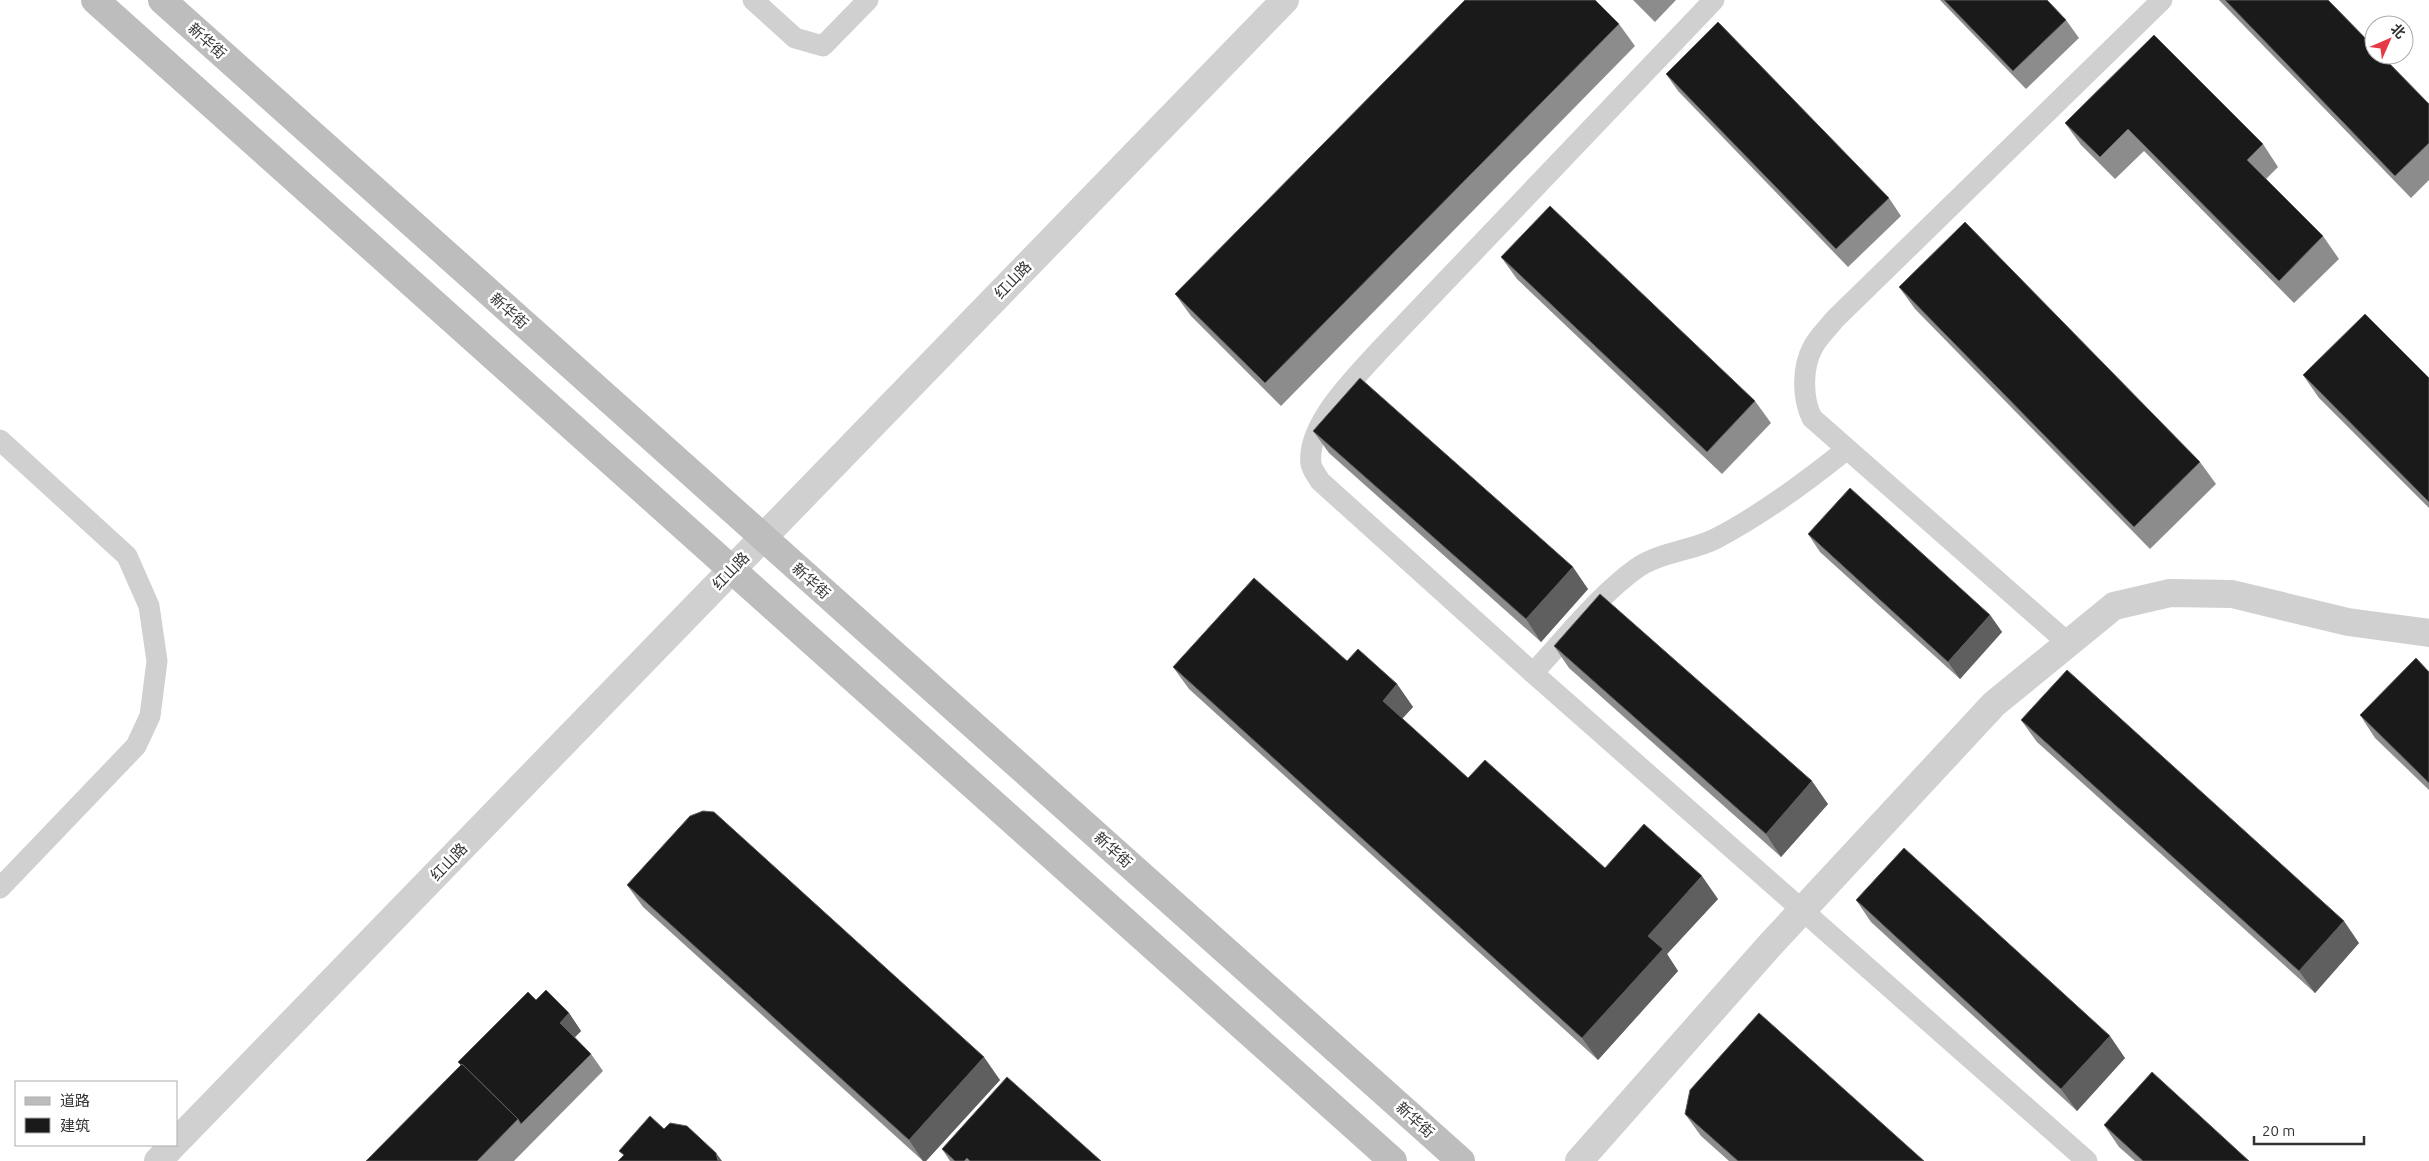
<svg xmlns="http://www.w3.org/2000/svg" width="2429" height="1161" font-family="Ubuntu,'Noto Sans SC',sans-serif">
  <rect width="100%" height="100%" fill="#fff"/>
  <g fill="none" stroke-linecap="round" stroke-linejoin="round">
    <g stroke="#d0d0d0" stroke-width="21">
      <path d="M753 0 795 38 823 46 868 0"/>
      <path d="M1714 0 1379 351C1355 378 1306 425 1311 464 1312 470 1318 477 1320 481L1533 673 2087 1161"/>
      <path d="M0 440 127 556 149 606 157 661 150 716 136 746 0 888"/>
      <path d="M2069 644 1812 418C1802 398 1802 367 1813 347 1818 337 1828 328 1835 319L2162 0"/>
      <path d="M1533 673C1565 639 1599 595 1637 568 1660 552 1691 551 1715 539 1762 515 1806 482 1847 449"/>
    </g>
    <path stroke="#d0d0d0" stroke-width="28" d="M1579 1161 1770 945 1994 704 2114 606 2170 593 2232 594 2348 622 2429 633"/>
    <g stroke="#d0d0d0" stroke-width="28">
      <path d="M176 1142 1285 0"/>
      <path d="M158 1161 173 1145"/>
    </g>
    <g stroke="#bdbdbd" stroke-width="28">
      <path d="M95 0 1393 1161"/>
      <path d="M162 0 1461 1161"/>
    </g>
  </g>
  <g fill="#8c8c8c">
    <path d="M1633 0H1676L1655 22Z"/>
    <path d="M1940 0H2047L2066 20 2079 38 2026 89Z"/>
    <path d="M2219 0H2328L2429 104V180L2411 198Z"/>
    <path d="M1619 24 1635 46 1281 406 1191 316 1175 294Z"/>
    <path d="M2154 35 2263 144 2278 167 2266 179 2323 236 2339 259 2294 303 2144 151 2115 179 2081 145 2065 123Z"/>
    <path d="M1666 74 1889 198 1901 216 1848 267 1678 91Z"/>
    <path d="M1501 257 1755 401 1771 423 1722 474 1517 279Z"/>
    <path d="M1899 287 2200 462 2216 484 2150 549 1915 309Z"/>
    <path d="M2303 375 2429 378V508L2319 398Z"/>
    <path d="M1313 431 1588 589 1541 642 1329 453Z"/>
    <path d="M1808 534 1990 615 2002 632 1960 679 1820 552Z"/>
    <path d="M1554 646 1828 804 1781 857 1569 668Z"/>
    <path d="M1347 661 1397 684 1413 707 1402 719 1468 778 1605 868 1718 899 1667 954 1678 971 1598 1060 1189 689 1173 667Z"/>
    <path d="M2429 672V790L2375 738 2360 715Z"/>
    <path d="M2021 720 2359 943 2315 993 2037 742Z"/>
    <path d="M627 885 1000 1080 926 1161H923L643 907Z"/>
    <path d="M1856 900 2125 1058 2077 1111 1871 922Z"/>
    <path d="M536 1000 569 1013 581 1031 575 1037 591 1054 603 1071 514 1161H366L461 1065 458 1062Z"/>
    <path d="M1685 1114 1924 1161H1729L1701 1136Z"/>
    <path d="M2104 1125 2249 1161H2135L2119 1147Z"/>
    <path d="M942 1149 1101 1161H950Z"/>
  </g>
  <g fill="#5f5f5f">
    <path d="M1573 567 1588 589 1541 642 1526 619Z"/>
    <path d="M1990 615 2002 632 1960 679 1948 662Z"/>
    <path d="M1397 684 1413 707 1398 723 1383 701Z"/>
    <path d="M1812 781 1828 804 1781 857 1766 834Z"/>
    <path d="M1702 876 1718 899 1667 954 1678 971 1598 1060 1582 1038 1648 936Z"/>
    <path d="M2344 921 2359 943 2315 993 2299 971Z"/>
    <path d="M569 1013 581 1031 572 1040 560 1023Z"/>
    <path d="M2110 1036 2125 1058 2077 1111 2061 1089Z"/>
    <path d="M984 1057 1000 1080 926 1161H923L909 1140Z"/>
    <path d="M716 1153 722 1161H718Z"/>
  </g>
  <g fill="#1a1a1a" stroke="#5f5f5f">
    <path d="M1465 0H1595L1619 24 1265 383 1175 294Z"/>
    <path d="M1944 0H2047L2066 20 2013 71Z"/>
    <path d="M2225 0H2328L2374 47V55H2381L2429 104V143L2395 176Z"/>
    <path d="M1718 22 1889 198 1836 249 1666 74Z"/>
    <path d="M2154 35 2263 144 2247 160 2323 236 2279 281 2128 129 2100 157 2065 123Z"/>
    <path d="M1550 206 1755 401 1707 452 1501 257Z"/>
    <path d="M1965 222 2200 462 2134 527 1899 287Z"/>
    <path d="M2365 314 2429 378V502L2303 375Z"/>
    <path d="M1360 378 1573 567 1526 619 1313 431Z"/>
    <path d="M1850 488 1990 615 1948 662 1808 534Z"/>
    <path d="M1254 578 1347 661 1358 649 1397 684 1383 701 1468 778 1485 760 1605 868 1644 824 1702 876 1648 936 1663 949 1582 1038 1173 667Z"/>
    <path d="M1600 594 1812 781 1766 834 1554 646Z"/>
    <path d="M2416 658 2429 672V783L2360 715Z"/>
    <path d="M2067 670 2344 921 2299 971 2021 720Z"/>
    <path d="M703 811 714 812 984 1057 909 1140 627 885 690 816Z"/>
    <path d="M1904 848 2110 1036 2061 1089 1856 900Z"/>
    <path d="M546 990 569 1013 560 1023 591 1054 521 1124 518 1119 462 1064 461 1065 458 1062 528 992 536 1000Z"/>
    <path d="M1759 1013 1924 1161H1738L1685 1114 1690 1090Z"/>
    <path d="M462 1064 518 1119 477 1161H366Z"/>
    <path d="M2152 1072 2249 1161H2143L2104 1125Z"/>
    <path d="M1007 1077 1101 1161H970L967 1158 964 1161H955L942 1149Z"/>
    <path d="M650 1116 664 1129 670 1123 687 1126 716 1153 718 1161H618L624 1155 619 1151Z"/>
  </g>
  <g text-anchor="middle" stroke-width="5" stroke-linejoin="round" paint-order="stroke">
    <g font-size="15" fill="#333" stroke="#fff">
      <text transform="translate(207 41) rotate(42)" y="5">新华街</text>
      <text transform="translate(1013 280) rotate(-46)" y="5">红山路</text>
      <text transform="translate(509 311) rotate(42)" y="5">新华街</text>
      <text transform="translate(731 571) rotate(-46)" y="5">红山路</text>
      <text transform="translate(811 581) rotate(42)" y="5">新华街</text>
      <text transform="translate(1113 850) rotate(42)" y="5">新华街</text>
      <text transform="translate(449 862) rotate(-46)" y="5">红山路</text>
      <text transform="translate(1415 1120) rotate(42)" y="5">新华街</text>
    </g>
  </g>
  <rect x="15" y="1081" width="162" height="65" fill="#ffffff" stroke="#adadad"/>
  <rect x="25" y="1097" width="25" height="8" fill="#bdbdbd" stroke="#adadad"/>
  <text x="60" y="1106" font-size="15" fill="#333333">道路</text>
  <rect x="25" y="1118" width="25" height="15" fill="#1a1a1a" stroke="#adadad"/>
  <text x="60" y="1131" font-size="15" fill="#333333">建筑</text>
  <g transform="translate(2389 40) rotate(45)"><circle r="24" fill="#ffffff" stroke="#adadad"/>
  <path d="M0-4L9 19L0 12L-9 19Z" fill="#e63946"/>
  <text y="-8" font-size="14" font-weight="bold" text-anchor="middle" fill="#333333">北</text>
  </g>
  <path d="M2254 1136v8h110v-8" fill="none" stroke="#333333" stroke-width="2.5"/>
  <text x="2262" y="1136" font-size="15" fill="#333333" stroke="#ffffff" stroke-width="4" paint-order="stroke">20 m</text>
</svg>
